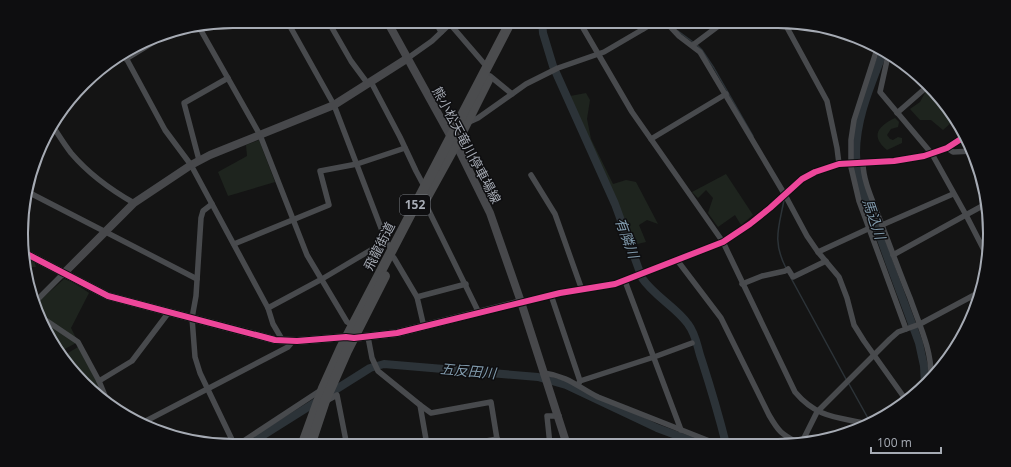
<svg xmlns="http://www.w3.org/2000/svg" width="1011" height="467" font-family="'Open Sans','Noto Sans JP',sans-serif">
  <rect width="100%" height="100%" fill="#141414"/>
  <g fill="#1e241e">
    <path d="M932 90 953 121 943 130 931 120H920L910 109 920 102 926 91Z"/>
    <path d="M586 93 590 100 587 119 591 139 613 184 626 180 636 182 658 224 647 220 639 225 646 242 633 245 570 96Z"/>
    <path d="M895 118 899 122 898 127 891 129 887 135 890 139 893 140 898 137 902 138V143L887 150C870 136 878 126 895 118Z"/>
    <path d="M259 140 275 182 228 196 218 172 247 156 246 145Z"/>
    <path d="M726 174 753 215 741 225 735 215 718 227 708 213 713 198 706 190 698 198 692 192Z"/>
    <path d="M25 254 34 260 36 267H25Z"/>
    <path d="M64 279C74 282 80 287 89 293L71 328 78 342 59 352 49 340 36 304Z"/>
    <path d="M78 347 108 402 94 393 63 356Z"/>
  </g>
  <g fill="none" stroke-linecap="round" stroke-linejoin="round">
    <g stroke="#2c3338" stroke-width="1.5">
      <path d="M678 31 693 42"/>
      <path d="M696 44 702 50 714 68 753 136"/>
      <path d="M784 200C779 227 772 241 786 268"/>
      <path d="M791 278 847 381"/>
      <path d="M849 384 869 420 873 422"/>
    </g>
    <g stroke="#2c3338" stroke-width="8">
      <path d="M542 21 543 33 553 66 615 204 642 278C654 296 676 307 688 324 697 336 697 348 702 361 711 389 719 416 726 444"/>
      <path d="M883 53C871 85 856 118 856 153 856 181 869 209 879 234 892 271 906 307 919 343L924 366 925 384"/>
      <path d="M246 446 370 368 384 364 538 377 566 385 657 428 700 444"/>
    </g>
    <g stroke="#484a4d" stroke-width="5.5">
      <path d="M287 21 334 105 386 241 392 250"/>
      <path d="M328 21 351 61 368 84"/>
      <path d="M435 21 441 32"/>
      <path d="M579 21 632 112 723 242 795 392C817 418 837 417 868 424"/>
      <path d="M638 21 643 29"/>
      <path d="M665 21 679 36 700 52 785 195 807 236 818 252 839 277 847 298 854 325 864 341 906 400V402"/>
      <path d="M784 22 827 101 837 148 839 164"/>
      <path d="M450 24 487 67"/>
      <path d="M199 27 260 135 307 255 347 322 352 325"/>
      <path d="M693 45 725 21"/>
      <path d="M877 49 854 120 851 140V167L859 201 906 329"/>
      <path d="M125 56 165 130 191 165 268 308 273 324 283 341"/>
      <path d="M888 56 880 92 932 154 966 215 986 254"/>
      <path d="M408 58 432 41 453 21"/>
      <path d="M126 59 172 31"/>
      <path d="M490 76 512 94 526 84 558 68 604 52 657 21"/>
      <path d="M371 82 400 137 416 171 424 186"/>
      <path d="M897 113 929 85"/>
      <path d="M467 123 478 118 512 94"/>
      <path d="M52 125C58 134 64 144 71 153 88 173 111 190 134 203"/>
      <path d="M651 139 726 94"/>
      <path d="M947 148 953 152 973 151"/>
      <path d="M199 160 184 103 228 78"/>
      <path d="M863 163C863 180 872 199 878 215 889 243 899 271 910 298 919 324 932 350 931 378"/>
      <path d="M531 175 555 214 582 290"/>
      <path d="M26 191 197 279"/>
      <path d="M424 201 479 313"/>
      <path d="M212 204 203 211 201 218 196 296 192 318 195 357 200 373 235 446"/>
      <path d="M882 225 953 194"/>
      <path d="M234 244 329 205 320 171 357 164 405 148"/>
      <path d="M818 252 870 228"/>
      <path d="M893 255 984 205"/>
      <path d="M394 258 417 297 424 327"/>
      <path d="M677 260 721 318 769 415C780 434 782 434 800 444"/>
      <path d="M625 281 681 430"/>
      <path d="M742 284 762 276 785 271 788 269 793 277 826 261"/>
      <path d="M551 295 580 381 579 383"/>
      <path d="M417 297 466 284"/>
      <path d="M35 302 63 274"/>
      <path d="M521 302 560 293 615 284 723 242 750 224 770 208 802 179 815 172 839 164 894 161 924 156 947 148 964 137"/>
      <path d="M268 308 322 279 386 241"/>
      <path d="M41 317 78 342 99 381 108 403"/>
      <path d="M368 337 372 358 378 371 420 405 427 445"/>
      <path d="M544 373C568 376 578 387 598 397L717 444"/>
      <path d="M99 381 132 361 169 312"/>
      <path d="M580 381 654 357 692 343"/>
      <path d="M326 401 337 395 347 446"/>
      <path d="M420 405 431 413 491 402 497 439"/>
      <path d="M142 423 288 347 293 341"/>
      <path d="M801 444 817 412 890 339 898 332 920 324 978 293"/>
      <path d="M464 445 497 439 501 442 532 445"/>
      <path d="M550 445 547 416H559"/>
      <path d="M236 446 321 390"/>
    </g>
    <g stroke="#47484b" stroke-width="8">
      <path d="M387 21 451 137 456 144 490 213 521 302 567 445"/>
      <path d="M25 253 108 296 275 340 297 341 346 337 354 338 397 333 521 302"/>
      <path d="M63 274 134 203 191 165 210 155 334 105 408 58"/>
    </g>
    <g stroke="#4b4c4e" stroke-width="10">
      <path d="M424 202 456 144 488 80"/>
      <path d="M302 446 323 388 341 348 511 21"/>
      <path d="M310 446 325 401 347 351 385 276"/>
    </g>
    <defs>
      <path id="cycleway" d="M25 253 108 296 275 340 297 341 346 337 354 338 397 333 560 293 615 284 723 242 750 224 770 208 802 179 815 172 839 164 894 161 924 156 947 148 964 137"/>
    </defs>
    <use href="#cycleway" stroke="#0e0e10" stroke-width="8"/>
    <use href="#cycleway" stroke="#ed469a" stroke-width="6"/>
  </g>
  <g text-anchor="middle" stroke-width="3" stroke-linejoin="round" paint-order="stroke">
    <rect fill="#0e0e10" stroke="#787c83" stroke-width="1" x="400" y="195" width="30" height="20" rx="3"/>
    <g font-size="12" font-weight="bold" fill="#a6abb4">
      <text x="415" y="209">152</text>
    </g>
    <g font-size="13" fill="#a6abb4" stroke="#0e0e10">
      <text transform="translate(467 145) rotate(62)" y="5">熊小松天竜川停車場線</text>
      <text transform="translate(379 246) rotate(-63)" y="5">飛龍街道</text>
    </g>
    <g font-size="14" font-style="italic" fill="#809aac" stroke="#0e0e10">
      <text transform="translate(874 219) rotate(71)" y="5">馬込川</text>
      <text transform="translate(627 238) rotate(70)" y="5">有隣川</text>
      <text transform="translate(468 371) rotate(5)" y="5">五反田川</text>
    </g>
  </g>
  <path d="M0 0H1011V467H0ZM233 28H778A205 205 0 0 1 983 233V234A205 205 0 0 1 778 439H233A205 205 0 0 1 28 234V233A205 205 0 0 1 233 28Z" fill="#0e0e10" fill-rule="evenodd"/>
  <path fill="none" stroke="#a6abb4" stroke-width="2" d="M233 28H778A205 205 0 0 1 983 233V234A205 205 0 0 1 778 439H233A205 205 0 0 1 28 234V233A205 205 0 0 1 233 28Z"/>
  <path d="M871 447v6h70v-6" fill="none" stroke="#a6abb4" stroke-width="2"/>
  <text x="877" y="447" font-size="12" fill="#a6abb4" stroke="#0e0e10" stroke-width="3" paint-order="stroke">100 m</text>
</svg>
